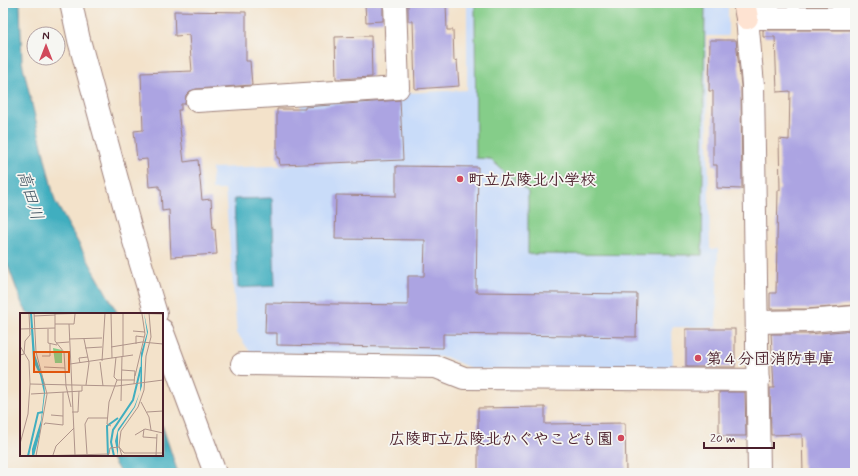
<svg xmlns="http://www.w3.org/2000/svg" width="858" height="476" font-family="Mynerve,'Klee One',sans-serif">
  <rect width="100%" height="100%" fill="#f6f6f2"/>
  <filter id="ink" filterUnits="userSpaceOnUse"><feTurbulence type="fractalNoise" baseFrequency=".025" numOctaves="2"/><feDisplacementMap in="SourceGraphic" scale="8" xChannelSelector="R" yChannelSelector="G"/><feConvolveMatrix kernelMatrix="1 2 1 2 8 2 1 2 1" color-interpolation-filters="sRGB"/></filter>
  <filter id="wash" filterUnits="userSpaceOnUse"><feTurbulence type="fractalNoise" baseFrequency=".012" numOctaves="4" result="noise"/><feDisplacementMap in="SourceGraphic" scale="16" xChannelSelector="R" yChannelSelector="G"/><feGaussianBlur stdDeviation="0.9" result="paint"/><feColorMatrix in="noise" values="0 0 0 0 0 0 0 0 0 0 0 0 0 0 0 0 0 1.4 0 .05"/><feComposite in="paint" operator="in"/></filter>
  <g filter="url(#wash)">
    <rect width="100%" height="100%" fill="#f3e2ca"/>
    <path fill="#c9dcf9" d="M467 3H728V36H706L710 249H718L716 327H672L673 369H472L446 357 251 353 237 333 225 190H212V168L301 165 300 98 467 90Z"/>
    <path fill="#85cd89" stroke="#68765a" d="M475 3H705L702 255 528 254V192L490 159 476 158Z"/>
    <g fill="#41aebf" stroke="#466675">
      <path d="M3 3H20L22 62 55 201 118 314H28L22 304 3 252Z"/>
      <path d="M272 198 275 286 238 288 234 199Z"/>
      <path d="M162 425 178 473H120L110 455H162Z"/>
    </g>
    <g id="blocks">
      <g fill="#aca4e2">
        <path d="M383 3V21L366 22 365 4Z"/>
        <path d="M408 3H446L447 30H453L454 61 457 60 459 86 415 89 413 21H408Z"/>
        <rect x="763" y="3" width="92" height="3"/>
        <path d="M174 11 246 12V61H250L252 85 196 89 190 91 186 95 185 104H181V110H178L184 162 198 160 202 200 211 199 213 230 215 229 217 254 171 257 169 210 162 211 161 189H159V186L149 187 147 159 137 160 134 131 143 130 141 73 192 71 189 35 175 36Z"/>
        <path d="M763 30H855V305L807 309H770V293H776L778 190H780L779 139 789 140 790 91 777 92 775 37H763Z"/>
        <path d="M371 36 372 77 336 79 335 37Z"/>
        <path d="M710 40H736L741 86 742 189 717 188V165H713V91H709Z"/>
        <path d="M400 100 403 160 280 165 279 158H277V109H305V107Z"/>
        <path d="M396 166 478 167 476 292 637 294 636 337 443 334V348L277 345V333H265L266 303 408 305V276H424L425 240 335 239 336 195 396 196Z"/>
        <rect x="686" y="329" width="49" height="38"/>
        <path d="M855 330V473H803L802 434 771 435 770 388H774L771 334H808Z"/>
        <path d="M719 392H745L746 436H719Z"/>
        <path d="M545 407V424L625 423 626 473H478V408Z"/>
      </g>
    </g>
  </g>
  <g filter="url(#ink)">
    <use href="#blocks" fill-opacity="0" stroke="#9e807a" stroke-width="1"/>
    <g fill="none" stroke-linecap="round" stroke-linejoin="round">
      <defs>
        <g id="street">
          <path d="M71 3 79 40 133 238 156 314"/>
          <path d="M197 101 398 88 395 3"/>
          <path d="M758 322 808 321 855 317"/>
          <path d="M162 330 215 473"/>
          <path d="M242 364 436 367 464 378 758 380"/>
          <path d="M759 473 753 85 747 18H855"/>
        </g>
        <path id="secondary" d="M744 3 747 18"/>
      </defs>
      <use href="#street" stroke="#9e807a" stroke-width="24"/>
      <use href="#secondary" stroke="#9e807a" stroke-width="24"/>
      <use href="#street" stroke="#fff" stroke-width="22"/>
      <use href="#secondary" stroke="#fee3d2" stroke-width="22"/>
    </g>
  </g>
  <g fill="#d1495b" stroke="#f6f6f2" stroke-width="1.5">
    <circle cx="460" cy="179" r="4"/>
    <circle cx="698" cy="358" r="4"/>
    <circle cx="621" cy="438" r="4"/>
  </g>
  <g text-anchor="middle" stroke-width="3.5" stroke-linejoin="round" paint-order="stroke">
    <g font-size="16" font-weight="bold" fill="#4a1f2b" stroke="#f6f6f2" text-anchor="start">
      <text x="468" y="185">町立広陵北小学校</text>
      <text x="706" y="364">第４分団消防車庫</text>
      <text x="613" y="444" text-anchor="end">広陵町立広陵北かぐやこども園</text>
    </g>
    <g font-size="17" font-style="italic" fill="#465866" stroke="#f6f6f2">
      <text transform="translate(31 195) rotate(73)" y="6">高田川</text>
    </g>
  </g>
  <g transform="translate(20 313)">
    <rect width="143" height="143" fill="#f3e2ca"/>
    <path d="M33 35 42 37V50H35Z" fill="#85cd89"/>
    <path d="M10 0H12L15 42 24 68 25 80 20 120 14 143H12V136L21 107 24 80 20 62 13 48ZM124 0 128 19 122 45V73L115 94 98 119V143L95 128 98 116 114 94 120 79 121 40 127 20Z" fill="#41aebf"/>
    <path fill="none" stroke="#41aebf" stroke-width="2" d="M8 143 18 100 23 99M88 143 87 113 98 105M94 143 91 129 93 117 113 87 121 54"/>
    <path fill="none" stroke="#af948a" stroke-width="1" d="M14 0 16 39 27 81 16 143M35 0V28L44 39 46 73 51 94M91 0 92 45M100 0 143 1M35 1 70 0M14 3 35 2M35 11H54L55 1M49 11 55 142M0 16 35 15M28 16V30L37 32M113 18 125 19M49 26 82 25M64 26 69 50 66 72M36 30 49 29M116 31V23L124 24M0 33 9 48 10 71 8 101 0 131M91 34 122 29 143 31M65 35 82 34M0 42 4 41 5 28 10 22 9 0M22 43H30V31M103 43V0M96 44 94 64 97 67M82 48 85 0M80 49 83 73M60 50 59 45 68 44M50 51 113 42M24 54 45 55M102 57 115 58 114 71M115 63 125 21 122 1M97 67H115M10 71 97 73 143 67M11 81 62 78V73M101 88 102 43M121 89 129 104 131 117M52 99H58L59 78M127 99 143 98M31 102 43 103M24 112 25 110 43 112V79M91 113 87 111 89 89 97 67M124 116 123 124 137 125M115 122 125 116 143 120M67 141 65 111 68 105H88M33 142 36 133 54 115M17 143 89 141 90 135 99 134 104 140H143M102 143 99 133 101 118 118 94 124 77 126 43 131 24 129 0M136 143 137 121"/>
    <path fill="#e0560e" fill-opacity="0.15" stroke="#e0560e" stroke-width="2" d="M14 39H49V59H14Z"/>
    <rect width="143" height="143" fill="none" stroke="#4a1f2b" stroke-width="2"/>
  </g>
  <rect width="858" height="476" fill="none" stroke="#f6f6f2" stroke-width="16"/>
  <g transform="translate(46 46)"><circle r="19" fill="#f6f6f2" stroke="#b1a0a2"/>
  <path d="M0-3L7 15L0 10L-7 15Z" fill="#d1495b"/>
  <text y="-6" font-size="11" font-weight="bold" text-anchor="middle" fill="#4a1f2b">N</text>
  </g>
  <path d="M704 442v6h70v-6" fill="none" stroke="#4a1f2b" stroke-width="2"/>
  <text x="710" y="442" font-size="12" fill="#4a1f2b" stroke="#f6f6f2" stroke-width="3" paint-order="stroke">20 m</text>
</svg>
